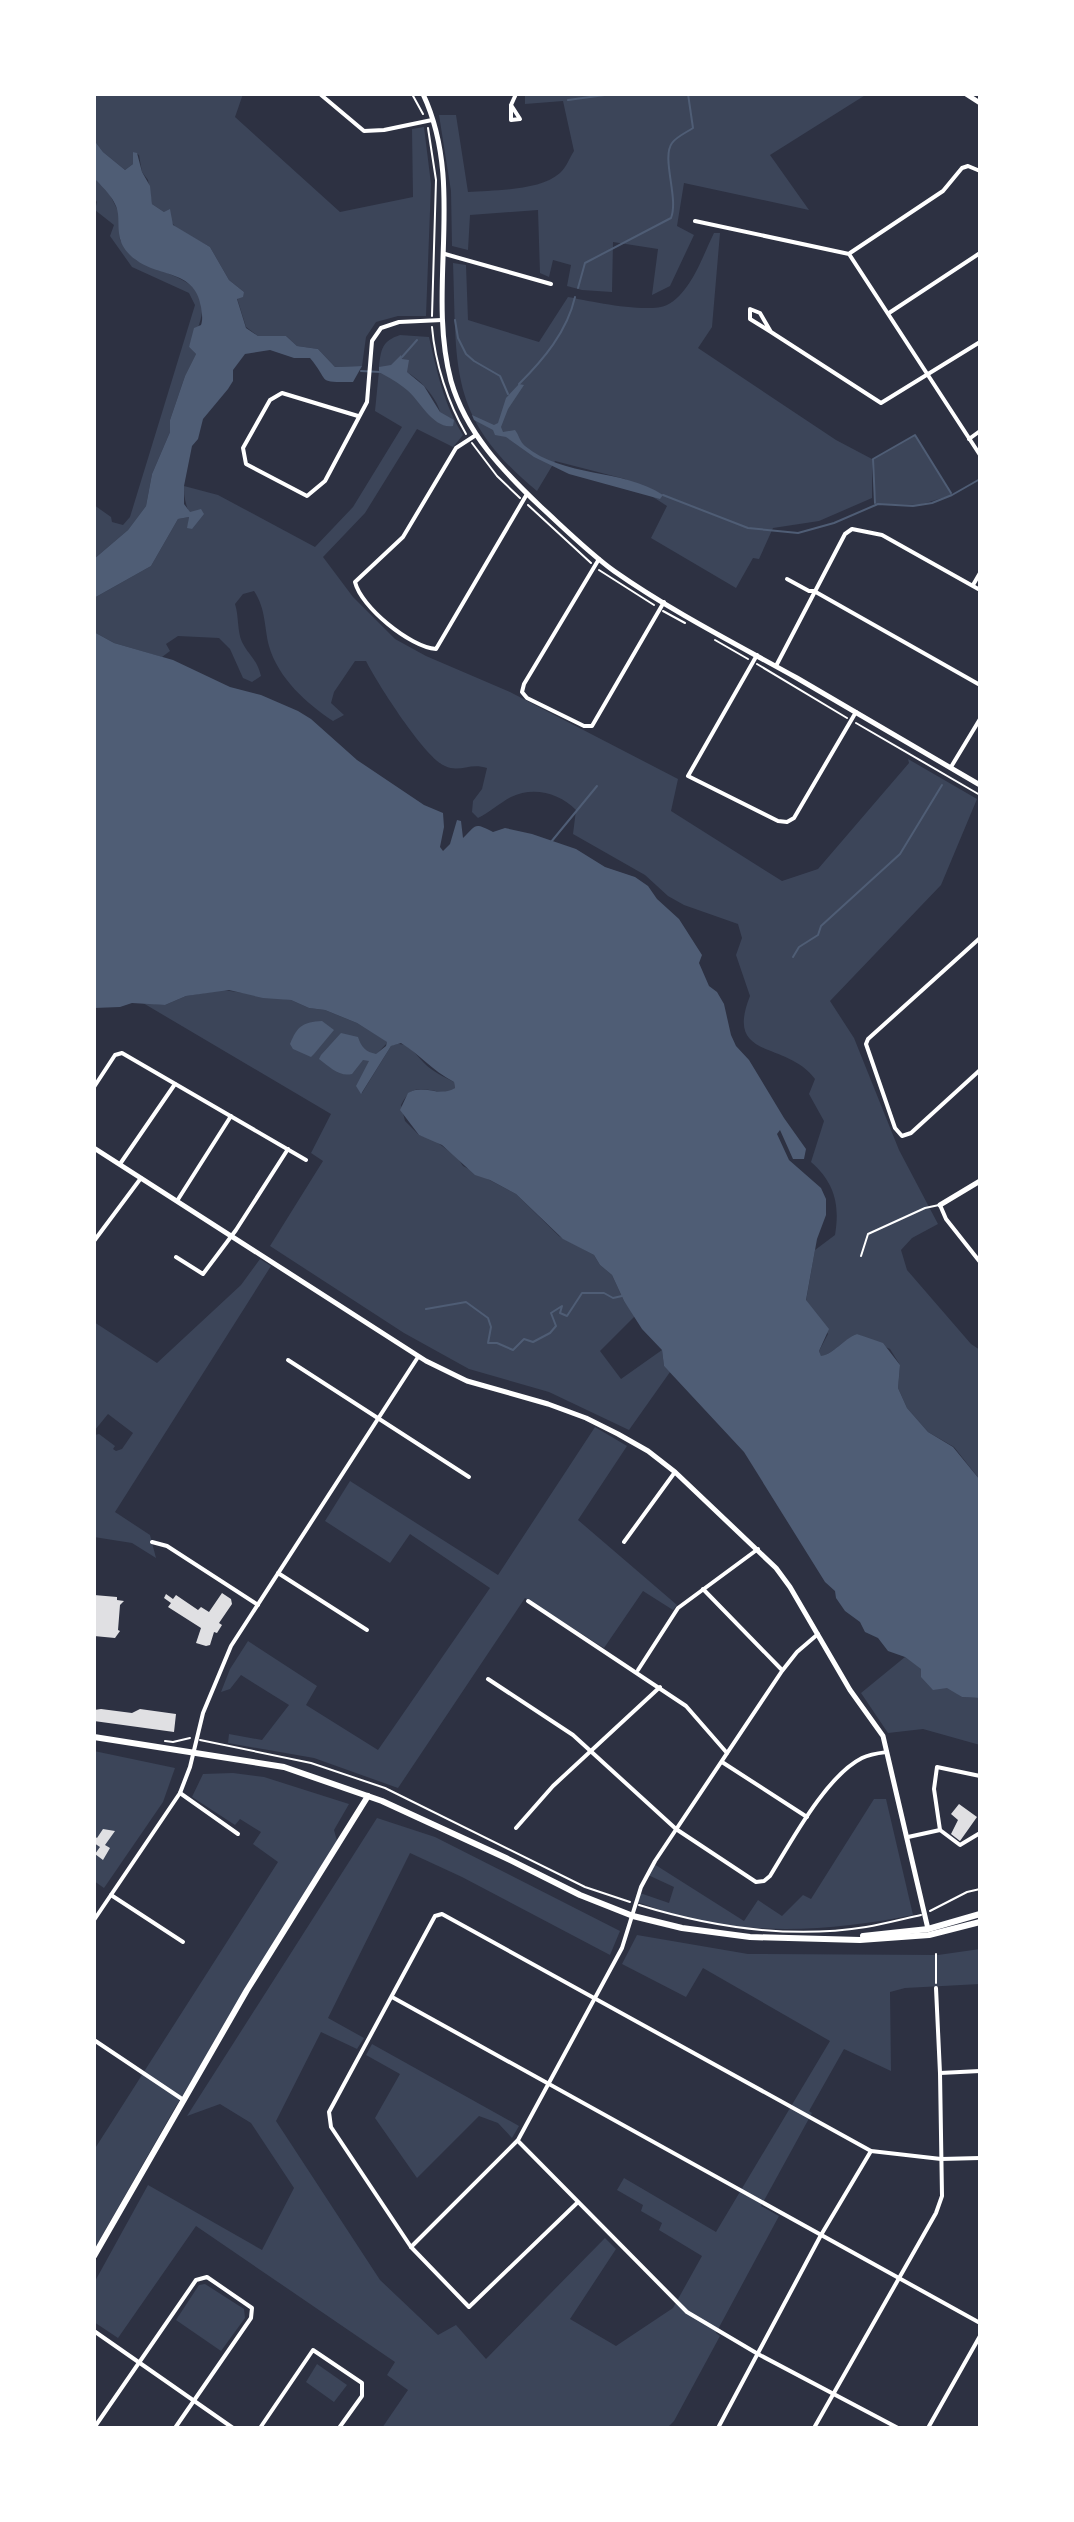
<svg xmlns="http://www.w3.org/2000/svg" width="1074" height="2522" font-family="'Golos Text',sans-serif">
  <rect width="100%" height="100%" fill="#2d3142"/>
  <g fill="#3c4559" fill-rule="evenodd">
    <path d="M94 94H243L235 117 340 212 413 197 412 129 424 127 431 184 426 316H398L376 322 366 337 362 366 335 367 318 349 297 346 286 336H258L246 327 237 298 244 292 229 280 210 247 176 228 164 212 152 204 148 180 142 172 139 155 133 152V164L125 170 103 152 94 140Z"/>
    <path d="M525 94H867L770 155 809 210 684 183 677 226 694 235 670 286 652 295 658 249 613 242 612 292 582 290 567 286 571 265 553 260 549 277 540 273 538 210 470 215 468 250 452 246 451 191 439 115H456L468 192C494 190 540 191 560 173 566 168 570 157 574 151L563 101 525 104Z"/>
    <path d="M94 178 110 195 118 211 120 240 136 260C184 282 224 283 189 347L196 354 185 376 170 420V432L152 474 146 506 128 530 94 559V505L111 517 112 522 123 525 130 517 195 305 189 293 132 267 110 236 114 225 95 210 97 202 94 197Z"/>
    <path d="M714 233H720L712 327 698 348 836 440 872 459 915 435 952 495 919 505 876 504 872 460V498L819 521 773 528 759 559 753 558 736 588 651 538 667 506 625 479 555 461 537 491C448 418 457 369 453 263L466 265 468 320 539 342 568 297C589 301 648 314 667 305 691 293 703 255 714 233Z"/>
    <path d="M400 335 429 337C437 372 444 405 463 435L453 447 417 429 365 513 323 557 353 597 395 639 426 656 510 692 678 779 671 811 782 881 818 869 909 763 908 759 977 799 941 885 830 1001 854 1038 899 1150 938 1224 912 1238 901 1250 907 1270 971 1344 980 1350V1480L954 1447 928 1432 907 1408 898 1388 900 1365 890 1349 857 1334C844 1339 834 1353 821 1357L819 1351 828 1334 806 1301 815 1250 835 1235C840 1205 835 1183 811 1162L824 1121 809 1094 815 1079C786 1040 724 1061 750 996L736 955 742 938 738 924 684 905 668 896 645 875 573 834 576 810C560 793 533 786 511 797 500 803 490 812 478 818L472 812 473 801 482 789 487 768C470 762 460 773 445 766 425 758 377 683 366 661H355L334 692 331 703 344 715 333 721C307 704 278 678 269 646 264 626 266 609 254 591L243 594 235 604C239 616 237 631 242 642 249 656 257 659 261 676L252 682 243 678 230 649 219 638 178 636 166 644 170 651 162 657 114 643 94 632V598L151 566 178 519 189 517 188 527 192 529C191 513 183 503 184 486L218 495 315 547 353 507 402 427 375 411 379 371 393 376 440 412C437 398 419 378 406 372 399 368 387 369 379 367 381 349 382 341 400 335Z"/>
    <path d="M223 990 291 1000 309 1008 325 1010 357 1023 388 1042 370 1061 357 1086 362 1093 391 1046C407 1039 414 1053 424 1063 432 1071 444 1077 454 1082L455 1088 451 1092C427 1094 415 1078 401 1105L405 1121 419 1135 434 1140 457 1157 463 1166 516 1194 559 1236 594 1255 600 1265 612 1275 624 1301 635 1316 600 1351 621 1379 662 1350 664 1366 670 1372 629 1430 549 1392 469 1369 404 1333 270 1246 323 1161 311 1153 331 1114 143 1003 165 1005 186 996Z"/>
    <path d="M260 1259 271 1266 115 1512 150 1535 156 1558 132 1543 94 1537V1322L157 1363 241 1285ZM108 1414 133 1433 122 1449 116 1451 113 1449 115 1446 99 1434 95 1435V1430Z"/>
    <path d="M595 1427 627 1446 578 1520 677 1605 673 1610 643 1591 604 1648 525 1598 398 1788 314 1758 228 1743 229 1734 262 1740 289 1705 241 1675 230 1689 221 1692 230 1669 248 1641 317 1686 306 1705 378 1750 490 1588 410 1534 390 1563 325 1521 350 1481 498 1575Z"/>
    <path d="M905 1657 962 1697 980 1698V1745L923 1729 888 1733 861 1693Z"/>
    <path d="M94 1751 175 1768 163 1802 104 1888 94 1881Z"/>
    <path d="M233 1773 264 1777 349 1804 334 1830 337 1841 176 2106 94 2250V2150L278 1862 253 1844 261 1832 240 1819 235 1825 192 1797 203 1774Z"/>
    <path d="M874 1799H886L913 1915C839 1930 759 1936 684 1917 668 1914 653 1907 637 1902L640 1893 669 1903 674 1887 648 1875 654 1864 744 1921 758 1900 782 1916 803 1895 811 1899Z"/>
    <path d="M377 1818 435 1837 620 1931 610 1955 462 1877 410 1853 328 2018 364 2038 357 2049 321 2032 276 2121 380 2280 438 2335 456 2325 486 2359 605 2238 616 2249 570 2319 616 2346 673 2308 702 2256 659 2230 662 2223 641 2211 643 2205 617 2190 624 2178 716 2232 830 2041 703 1968 686 1997 622 1964 637 1935 748 1954 938 1955 980 1949V1984L905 1988 890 1992 891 2071 844 2049 809 2111 812 2113 761 2206 779 2216 716 2333 720 2336 674 2421 667 2428H382L408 2390 387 2375 395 2362 196 2226 118 2338 94 2322V2283L148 2185 262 2250 294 2188 251 2123 220 2104 187 2116Z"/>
    <path d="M372 2044 519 2126 512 2138 498 2123 479 2116 417 2178 375 2118 400 2074 366 2055Z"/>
    <path d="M205 2284 244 2309 245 2318 221 2351 176 2320 199 2285Z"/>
    <path d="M317 2364 347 2385 334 2402 306 2382Z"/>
  </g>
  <g fill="#4f5d75">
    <path d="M94 140 103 152 125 170 133 164V152L137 153 142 172 150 186 152 204 164 212 170 209 173 225 210 247 229 280 244 292 243 297 237 299 246 328 258 336H286L297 346 318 349 335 367 362 366 353 382C315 382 331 383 310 358H294L270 350 245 354 233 370V381L228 389 203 419 198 439 192 446 184 486V504L190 512 201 509 204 514 192 529 187 528 189 517 178 519 151 566 94 598V559L128 530 146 506 152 474 170 432V420L185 376 196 354 189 347 194 328 201 325C203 319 202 314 201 307 195 267 154 279 130 255 117 242 119 231 118 214 117 200 103 188 94 178Z"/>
    <path d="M401 355 402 359 409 360 407 372 424 386 440 412 454 420 453 426C433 429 421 402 407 390 399 383 388 377 379 372V367L391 365Z"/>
    <path d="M519 384 524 385 508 409 501 427 503 432 515 430C519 435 520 442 525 446 564 478 622 468 663 495L660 499 569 474 534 457 506 437 495 435 493 430 474 420 472 415 494 425 498 423 506 398Z"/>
    <path d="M94 632 114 643 173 660 230 687 261 695 298 711 311 719 357 760 424 805 443 813 444 827 440 847 443 851 450 844 457 820 461 821 463 838C477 825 473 822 493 832L505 828 532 834 576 849 605 867 635 877 648 886 657 899 679 919 702 955 699 963 709 986 717 992 724 1004 731 1035 736 1046 749 1060 784 1118 806 1149 804 1159H793L780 1130 777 1134 789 1160 821 1188 826 1199V1215L817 1239 806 1300 829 1329 819 1351 821 1356C834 1354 843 1339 857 1334L883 1343 900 1365 898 1388 907 1408 928 1432 953 1447 980 1480V1698L962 1697 947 1688 933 1690 921 1677V1669L905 1657 888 1651 878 1638 865 1632 860 1622 845 1611 836 1598 835 1591 825 1582 744 1452 664 1366 662 1350 642 1329 624 1301 612 1275 600 1265 594 1255 563 1239 516 1194 490 1180 475 1175 442 1145 419 1135 400 1110 408 1093C423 1083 440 1098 455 1088L454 1082C431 1070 421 1055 401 1043L391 1046 361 1094 356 1086 369 1061 363 1060 352 1074C339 1077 330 1067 319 1059L321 1055 341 1033 358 1037C361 1047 366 1052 376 1054L386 1046 387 1042 357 1023 325 1010 309 1008 291 1000 263 998 229 990 186 996 165 1005 132 1003 120 1007 94 1008Z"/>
    <path d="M322 1021 334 1030 314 1054 311 1057 293 1049 290 1044C297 1026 303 1022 322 1021Z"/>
  </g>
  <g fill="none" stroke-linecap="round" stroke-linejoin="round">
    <g stroke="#4f5d75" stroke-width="2">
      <path d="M568 100 612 94"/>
      <path d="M578 288 585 263 671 218C679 198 661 158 672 143 676 137 687 132 693 128L688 94"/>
      <path d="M455 320 458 338 466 354 474 361 500 376 508 394"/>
      <path d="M402 357 417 340"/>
      <path d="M361 371 381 372"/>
      <path d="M519 384C543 360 567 332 575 297"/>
      <path d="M663 495 748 528 798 533 834 523 878 504 913 506 932 503 952 495 980 479"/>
      <path d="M875 503 873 459 915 435 951 493"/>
      <path d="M551 842 597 786"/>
      <path d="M793 957 799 947 818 935 821 926 900 854 942 785"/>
      <path d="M426 1309 466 1302 488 1318 491 1327 488 1343H497L513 1350 524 1339 533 1342 550 1333 556 1326 551 1313 562 1306 560 1313 567 1316 582 1293H604L613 1298 622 1296"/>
    </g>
  </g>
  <g fill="#e0e0e3">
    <path d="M222 1593 231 1599 232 1604 219 1623 222 1625 217 1633 214 1632 210 1645 206 1646 196 1643 201 1628 168 1607 171 1603 164 1598 166 1594 173 1599 176 1595 198 1610 201 1607 209 1612Z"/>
    <path d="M94 1595 117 1597V1600L124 1601 120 1605 118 1630 120 1631 115 1638 94 1636Z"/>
    <path d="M101 1709 132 1713 140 1709 176 1714 174 1732 94 1721V1710Z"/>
    <path d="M959 1804 977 1817 960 1841 951 1834 958 1820 951 1814Z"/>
    <path d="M103 1829 115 1831 105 1845 110 1848 103 1860 95 1854 100 1847 94 1843V1836L97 1838Z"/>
  </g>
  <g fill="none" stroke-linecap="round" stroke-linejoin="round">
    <g stroke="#fff" stroke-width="2">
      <path d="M412 94 423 114"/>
      <path d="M428 128 436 180 432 316"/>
      <path d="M432 327C435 363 448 403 466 434"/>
      <path d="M472 443 497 476 520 498"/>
      <path d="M528 505 591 563"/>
      <path d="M599 570 654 605"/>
      <path d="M663 611 685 623"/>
      <path d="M715 640 748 659"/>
      <path d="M757 664 847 718"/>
      <path d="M856 723 980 795"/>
      <path d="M200 1740 311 1763 385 1788 585 1887 630 1902"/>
      <path d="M165 1741 173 1742 190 1738"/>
      <path d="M639 1905C711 1927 791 1939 866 1927 884 1924 903 1919 921 1915"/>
      <path d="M930 1911 967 1892 980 1889"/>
      <path d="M936 1983V1954"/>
    </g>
    <path stroke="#fff" stroke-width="2" d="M861 1256 868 1234 925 1208 939 1205"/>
    <g stroke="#fff" stroke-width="4">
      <path d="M320 94 364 131 384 130 432 120"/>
      <path d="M511 105 520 119 511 120V105L516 94"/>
      <path d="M695 221 849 254 980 455"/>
      <path d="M850 253 943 191 962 168 968 166 980 171"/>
      <path d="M445 254 551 284"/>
      <path d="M889 313 980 253"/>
      <path d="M771 332 750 319V309L760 313 771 332 881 403 980 342"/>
      <path d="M358 416 282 393 270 400 243 448 246 464 307 496 325 481 367 402 372 341 381 328 399 322 442 320"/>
      <path d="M476 435 456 448 403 537 355 582C361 607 410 647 436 649L527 494"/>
      <path d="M969 439 980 431"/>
      <path d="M599 559 524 684 522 692 527 698 584 726H592L664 602"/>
      <path d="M787 579 809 591H814L980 685"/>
      <path d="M973 585 980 573"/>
      <path d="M757 655 688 776 778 821 787 822 794 818 856 712"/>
      <path d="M776 666 845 534 852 529 882 535 980 590"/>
      <path d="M951 767 980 719"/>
      <path d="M980 938 868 1039 866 1044 895 1128 902 1136 911 1133 980 1070"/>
      <path d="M94 1087 115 1055 122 1053 306 1160"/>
      <path d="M120 1164 175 1084"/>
      <path d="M177 1201 231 1116"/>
      <path d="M940 1205 946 1219 980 1262"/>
      <path d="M94 1241 141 1178"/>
      <path d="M176 1257 203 1274 236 1230 288 1149"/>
      <path d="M288 1360 469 1477"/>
      <path d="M152 1542 167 1546 258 1605"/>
      <path d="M624 1542 675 1472"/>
      <path d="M278 1573 367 1630"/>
      <path d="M703 1589 782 1670"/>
      <path d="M528 1601 686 1706 727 1753"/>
      <path d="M638 1670 678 1608 758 1549"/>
      <path d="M488 1679 573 1735 676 1829 756 1882 764 1881 770 1876C791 1842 826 1776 862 1758 870 1754 879 1753 887 1752"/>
      <path d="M722 1762 807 1817"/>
      <path d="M980 1776 937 1767 934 1789 940 1830 960 1845 980 1833"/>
      <path d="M180 1793 238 1834"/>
      <path d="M516 1828 553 1786 660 1687"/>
      <path d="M908 1837 940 1830"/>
      <path d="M111 1895 183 1942"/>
      <path d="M94 1920 180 1793 190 1767 203 1713 231 1646 418 1357"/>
      <path d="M392 1997 980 2323"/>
      <path d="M94 2040 182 2099"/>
      <path d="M940 2073 980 2071"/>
      <path d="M518 2141 687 2312 758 2354 898 2428"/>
      <path d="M577 2203 469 2307 411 2247 331 2127 329 2112 435 1916 442 1914 871 2151 941 2159 980 2158"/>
      <path d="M411 2247 518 2140 622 1948 641 1887 655 1861 782 1671 797 1652 818 1634"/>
      <path d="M94 2331 233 2428"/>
      <path d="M94 2428 196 2280 207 2277 252 2308 251 2318 175 2428"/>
      <path d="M260 2428 313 2350 362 2383V2396L339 2428"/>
      <path d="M718 2428 821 2235 871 2151"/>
      <path d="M814 2428 936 2213 942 2196 940 2073 936 1988"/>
      <path d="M928 2428 980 2336"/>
    </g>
    <g stroke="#fff" stroke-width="5">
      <path d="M423 94C466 186 426 287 451 381 466 433 503 471 541 507 565 529 588 552 614 571 671 611 736 644 797 678 858 713 919 749 980 785"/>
      <path d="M966 94 980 103"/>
      <path d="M94 1148 426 1361 467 1381 548 1404 586 1418 618 1434 648 1451 675 1472 776 1568 790 1587 850 1690 883 1736 928 1929"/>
      <path d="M940 1205 980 1181"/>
    </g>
    <g stroke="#fff" stroke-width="6">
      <path d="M94 1737 284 1767 382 1801 506 1858 580 1895 633 1916 682 1928 750 1937 860 1940 929 1935 980 1922"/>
      <path d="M863 1936 928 1929 980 1914"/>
      <path d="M94 2256 247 1990 368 1796"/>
    </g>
  </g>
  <rect width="1074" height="2522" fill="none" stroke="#ffffff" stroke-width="192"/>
</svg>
